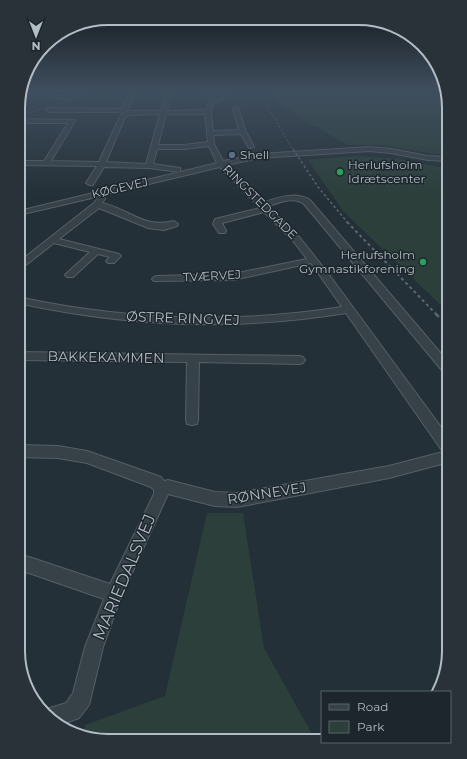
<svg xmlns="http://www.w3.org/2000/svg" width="467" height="759" font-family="Montserrat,sans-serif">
  <rect width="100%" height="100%" fill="#243037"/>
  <g fill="#2c3f3b">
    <path d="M268 91H446L449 108V154H434L382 145H347L316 126H310L290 110 279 104Z"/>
    <path d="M356 156 398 159 439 167H449V313L343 211 308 160Z"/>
    <path d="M207 513H243L264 648 312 734 294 741 96 740 85 735V725L165 696Z"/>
  </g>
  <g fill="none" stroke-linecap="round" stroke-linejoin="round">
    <defs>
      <g id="minor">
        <path d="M34 91C44 91 56 97 66 96 74 95 80 91 89 91L66 100 37 94 19 102V98Z"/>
        <path d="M130 91H136L127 111H161L166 91H172L167 111 206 110 209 102 215 99 206 96 203 91H209L210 94 219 96 229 91H236L213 104 211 112 213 131 239 130 233 108 238 107 246 132 254 147 249 148 241 134 213 135 214 144 223 161 260 154 369 147 391 149 428 156 449 157V161L428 160 391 153 369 151 260 158 226 165 264 202C279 198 295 191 310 200L449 363V375L445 374 304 204C293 196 280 203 267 206L300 238 327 272 449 438V462L389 478 237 507 215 506 168 494 121 597 103 647 89 705 79 718 60 725 53 722 44 710 66 703 73 693 85 647 104 599 29 573 18 571V555L29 557 110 584 154 494V490L151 487 87 463 58 458 18 457V445L58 446 87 451 161 477 164 481 168 480 215 492 237 493 389 466 443 452 346 313C237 331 127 327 18 303V297C125 320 234 324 342 307L311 263 233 280 154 281 152 279 154 277 157 276 233 274 307 259 294 242 264 212 222 223 226 231 225 233H219L213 224 215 219 260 208 220 167 103 195 105 199 102 203C129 209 144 229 174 221L178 224 177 226 164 230 148 228 99 208 59 239 119 254 121 256 114 263H108L106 261 110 257 98 254 73 277H67L65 275 67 273 90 252 54 243 22 268 19 269V262L94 203 97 199 96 197 19 215V211L217 163 209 146 184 149H157L153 164 180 168V172L149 168 104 167 93 185H90L86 183 97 166 19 165V161H44L68 123H19V119L74 120 75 121 51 161 99 162 120 116 124 113 119 112H49L46 110 49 108 122 109ZM160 114 146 164 106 162 125 117 130 115ZM166 114H205L208 142 184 145H158Z"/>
        <path d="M18 352 299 356 303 357 305 360 303 363 299 364 199 362 198 420 197 424 192 425 187 424 186 420 187 362 18 360Z"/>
      </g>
    </defs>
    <use href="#minor" stroke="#555f66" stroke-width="2"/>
    <use href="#minor" fill="#374148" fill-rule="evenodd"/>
    <g stroke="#5b6870" stroke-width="1" stroke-dasharray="2 2" stroke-linecap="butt">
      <path d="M259 91 293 150"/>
      <path d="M19 116 102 91"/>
    </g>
    <path stroke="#5b6870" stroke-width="1.5" stroke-dasharray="2.5 2.5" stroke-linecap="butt" d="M293 149 318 187 348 223"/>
    <path stroke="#5b6870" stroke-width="2" stroke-dasharray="3 3" stroke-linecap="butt" d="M347 222 437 315"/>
    <path stroke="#5b6870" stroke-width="2.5" stroke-dasharray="4 4" stroke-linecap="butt" d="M436 314 449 327"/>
  </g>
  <linearGradient id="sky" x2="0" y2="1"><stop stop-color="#141a1e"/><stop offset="0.46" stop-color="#3f4e5e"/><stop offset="1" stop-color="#3f4e5e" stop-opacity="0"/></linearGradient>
  <rect width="467" height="197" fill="url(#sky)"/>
  <circle fill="#5c6f8a" stroke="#1c262c" stroke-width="1.5" cx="232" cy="155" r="4"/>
  <g fill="#2e9e5b" stroke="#1c262c" stroke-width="1.5">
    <circle cx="340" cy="172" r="4"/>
    <circle cx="423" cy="262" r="4"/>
  </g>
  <g text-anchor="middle" stroke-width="3" stroke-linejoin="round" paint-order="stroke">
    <g font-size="12" fill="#b2bcc4" stroke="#1c262c" text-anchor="start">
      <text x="240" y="159">Shell</text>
      <text x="348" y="169">Herlufsholm<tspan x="348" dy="14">Idrætscenter</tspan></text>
      <text x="415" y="259" text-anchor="end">Herlufsholm<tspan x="415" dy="14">Gymnastikforening</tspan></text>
    </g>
    <g font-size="12" fill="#b2bcc4" stroke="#1c262c">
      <text transform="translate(120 188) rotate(-13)" y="4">KØGEVEJ</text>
      <text transform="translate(260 202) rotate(45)" y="4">RINGSTEDGADE</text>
      <text transform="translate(212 276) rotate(-3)" y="4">TVÆRVEJ</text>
    </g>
    <g font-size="14" fill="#b2bcc4" stroke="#1c262c">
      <text transform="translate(183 318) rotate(2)" y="5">ØSTRE RINGVEJ</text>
      <text transform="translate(106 357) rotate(1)" y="5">BAKKEKAMMEN</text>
      <text transform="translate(267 493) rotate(-9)" y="5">RØNNEVEJ</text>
    </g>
    <g font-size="17" fill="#b2bcc4" stroke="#1c262c">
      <text transform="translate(124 577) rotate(-67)" y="6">MARIEDALSVEJ</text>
    </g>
  </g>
  <path d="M0 0H467V759H0ZM108 25H359A83 83 0 0 1 442 108V651A83 83 0 0 1 359 734H108A83 83 0 0 1 25 651V108A83 83 0 0 1 108 25Z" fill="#283238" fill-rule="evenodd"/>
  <path fill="none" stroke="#b2bcc4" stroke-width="2" d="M108 25H359A83 83 0 0 1 442 108V651A83 83 0 0 1 359 734H108A83 83 0 0 1 25 651V108A83 83 0 0 1 108 25Z"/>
  <rect x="321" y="691" width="130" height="52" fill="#1c262c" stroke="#586269"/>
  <rect x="329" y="704" width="20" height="6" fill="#374148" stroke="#586269"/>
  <text x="357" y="711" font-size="12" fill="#b2bcc4">Road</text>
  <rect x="329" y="721" width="20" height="12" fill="#2c3f3b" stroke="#586269"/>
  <text x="357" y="731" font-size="12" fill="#b2bcc4">Park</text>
  <g transform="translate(36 36) rotate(180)" stroke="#1c262c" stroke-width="3" paint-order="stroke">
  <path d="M0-3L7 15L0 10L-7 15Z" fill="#b2bcc4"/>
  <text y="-6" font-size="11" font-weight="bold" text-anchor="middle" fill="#b2bcc4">N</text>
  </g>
</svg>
